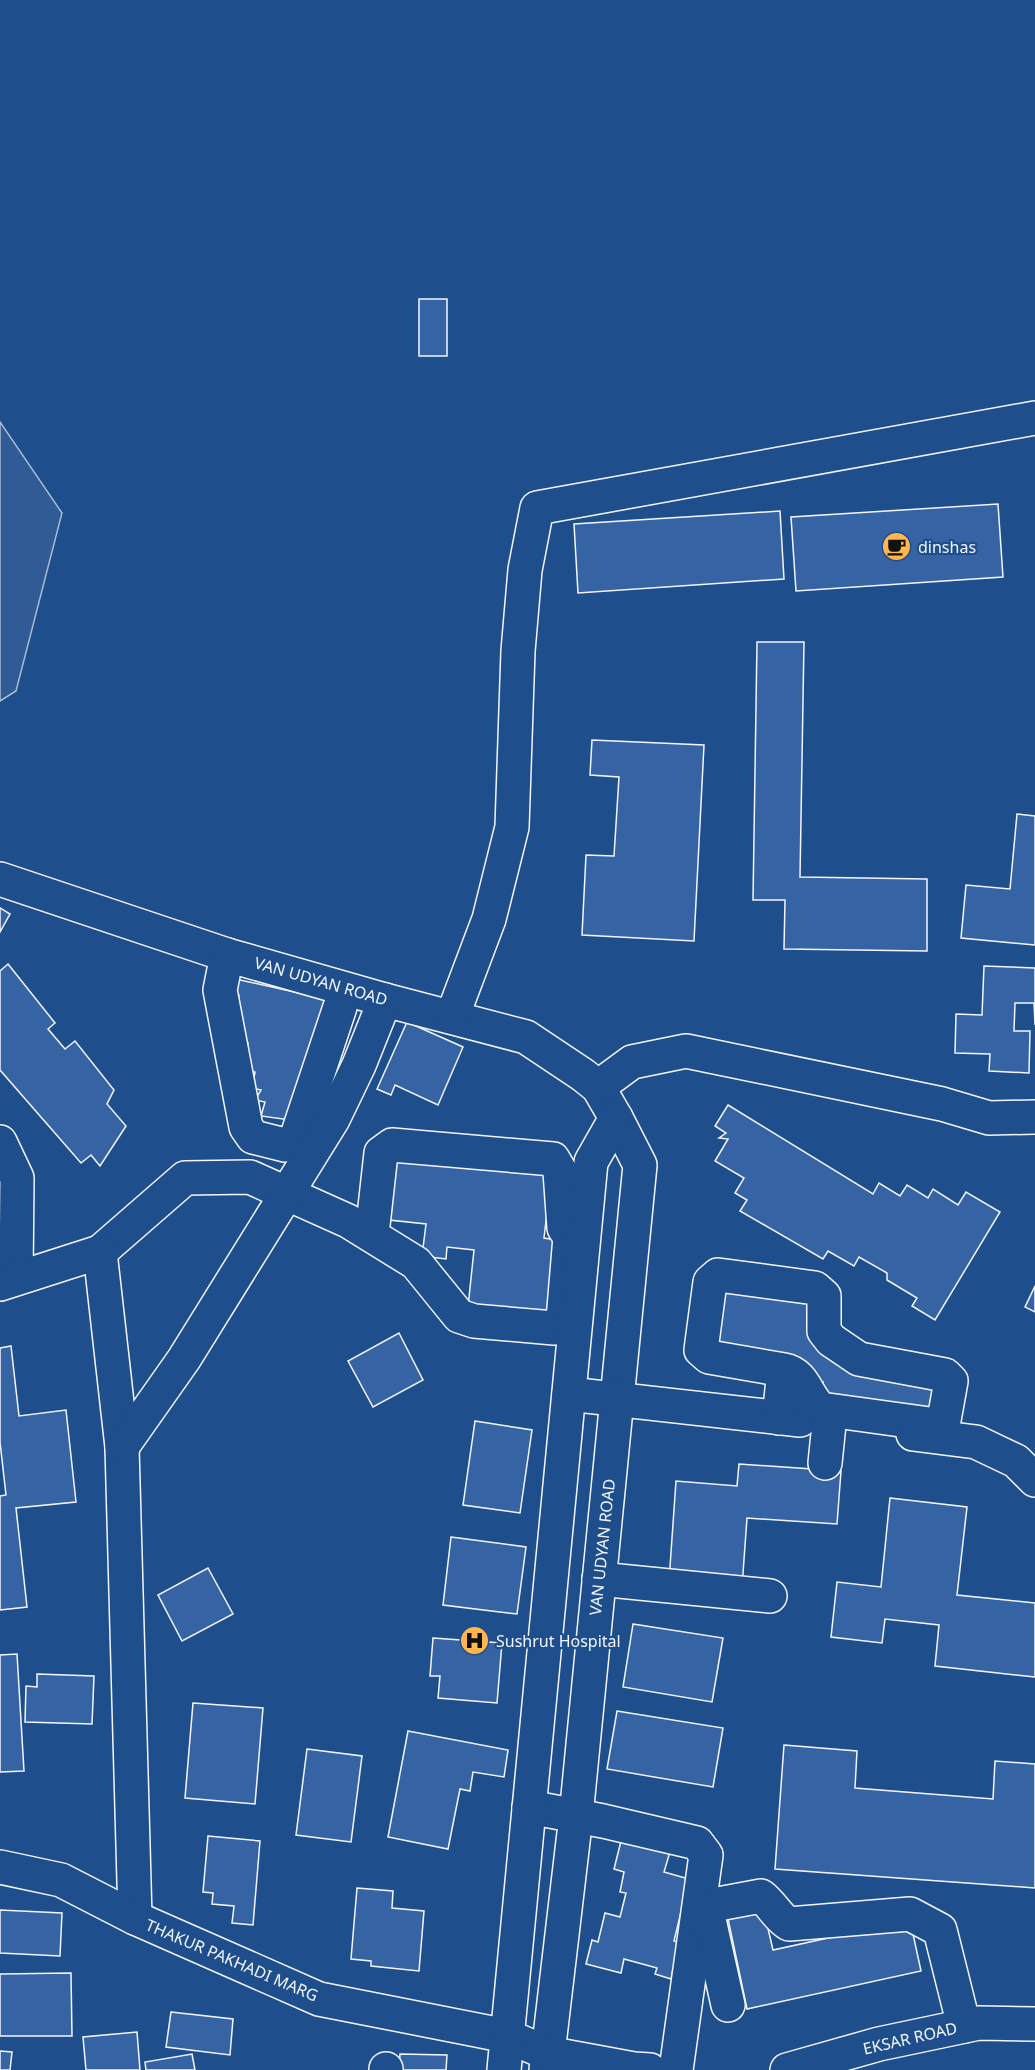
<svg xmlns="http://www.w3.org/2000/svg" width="1035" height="2070" font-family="'Noto Sans',sans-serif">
  <rect width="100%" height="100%" fill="#1f4e8c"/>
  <path fill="#305b95" stroke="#a8bbd7" stroke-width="1.5" d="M0 422 62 513 16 691 0 701Z"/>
  <g fill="#3563a3" stroke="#f2f6ff" stroke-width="1.5">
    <rect x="419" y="299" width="28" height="57"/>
    <path d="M998 504 1003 577 796 591 791 517Z"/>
    <path d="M780 511 784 579 578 593 574 524Z"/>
    <path d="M757 642H804L800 877 927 879V951L784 949 785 900H753Z"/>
    <path d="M592 740 704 745 694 941 582 935 586 855 614 856 619 777 590 775Z"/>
    <path d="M1017 814 1035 816V945L961 938 966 885 1010 889Z"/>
    <path d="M0 908 10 914 0 932Z"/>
    <path d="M8 964 55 1023 48 1029 65 1049 75 1041 114 1090 107 1104 126 1126 100 1166 91 1155 81 1163 0 1070V971Z"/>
    <path d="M984 966 1035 968V1025L1034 1003H1015L1014 1031H1030L1029 1073 989 1071 990 1054 955 1053 956 1014 982 1015Z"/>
    <path d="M231 978 335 1001 290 1120 261 1116 265 1102 255 1100 261 1090 252 1088 255 1072 242 1069 248 1043 239 1041 233 1023 239 995 228 993Z"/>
    <path d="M407 1022 463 1047 438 1105 395 1085 391 1095 377 1089Z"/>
    <path d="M728 1105 873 1194 879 1183 900 1196 907 1185 928 1198 933 1189 958 1205 966 1192 1000 1212 935 1320 912 1306 917 1298 887 1280V1273L859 1257 854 1266 828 1251 823 1259 740 1211 747 1200 735 1193 744 1178 715 1161 728 1139 719 1138 726 1133 715 1126Z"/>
    <path d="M394 1151 552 1169 544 1238 563 1241 555 1317 468 1307 474 1250 447 1247 446 1259 422 1256 426 1224 380 1219Z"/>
    <path d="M718 1280 818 1296 842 1364 941 1380 935 1417 822 1402 823 1382 810 1380 811 1366 709 1347Z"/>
    <path d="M1035 1286V1312L1025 1307Z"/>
    <path d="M399 1333 423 1380 373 1407 348 1361Z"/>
    <path d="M11 1346 19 1416 66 1410 76 1502 16 1508 27 1607 0 1610V1496L6 1495 0 1442V1348Z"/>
    <path d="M475 1421 532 1430 520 1513 463 1505Z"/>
    <path d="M739 1464 841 1471 837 1524 747 1518 742 1587 669 1581 676 1481 737 1486Z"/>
    <path d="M890 1498 967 1507 957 1595 1035 1603V1677L935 1666 939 1625 885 1619 882 1643 831 1637 837 1582 881 1587Z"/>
    <path d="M451 1537 526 1547 517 1614 443 1605Z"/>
    <path d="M208 1568 233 1614 182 1641 158 1595Z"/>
    <path d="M633 1624 723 1638 712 1702 623 1687Z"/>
    <path d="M433 1638 502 1643 497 1703 438 1698 440 1676H430Z"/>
    <path d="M17 1654 24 1771 0 1772V1655Z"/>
    <path d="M37 1674 94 1676 92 1724 25 1722 26 1686 37 1687Z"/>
    <path d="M193 1703 263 1708 255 1804 185 1798Z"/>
    <path d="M617 1711 723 1728 713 1787 607 1769Z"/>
    <path d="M408 1731 508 1750 504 1777 473 1772 470 1791 460 1789 448 1849 388 1837Z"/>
    <path d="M784 1745 857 1751 855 1788 993 1799 995 1761 1035 1764V1888L775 1869Z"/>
    <path d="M307 1749 362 1756 351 1842 296 1835Z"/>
    <path d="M623 1833 672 1845 664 1872 689 1879 674 1941 689 1945 682 1972 673 1969 671 1979 655 1974 657 1968 624 1959 621 1973 586 1964 592 1940 598 1942 605 1913 620 1917 626 1893 620 1892 624 1872 614 1869Z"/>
    <path d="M208 1836 260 1841 253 1925 232 1923 234 1906 212 1904 213 1893 203 1892Z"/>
    <path d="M357 1888 393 1891 392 1908 424 1911 419 1971 371 1966V1961L351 1959Z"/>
    <path d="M763 1907 773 1950 910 1920 921 1971 747 2009 727 1914Z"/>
    <path d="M0 1910 62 1913 60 1956 0 1953Z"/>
    <path d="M71 1973 72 2036H0V1974Z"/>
    <path d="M171 2012 233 2019 230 2055 166 2047Z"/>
    <path d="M137 2032 140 2070H86L83 2037Z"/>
    <path d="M0 2051 12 2052 10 2070H0Z"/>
    <path d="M192 2054 195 2070H146L145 2062Z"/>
    <path d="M400 2054 447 2055 446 2070H399Z"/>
  </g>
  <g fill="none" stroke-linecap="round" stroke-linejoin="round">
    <defs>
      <g id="minor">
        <path d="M0 879 227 955 385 1000 526 1037 583 1075 598 1087 616 1118 640 1165 576 1816 546 2070"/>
        <path d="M227 955 220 990 246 1127 253 1137 285 1145 296 1139 340 1007"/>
        <path d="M452 1017 489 919 512 827 518 651 525 570 537 508 1035 418"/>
        <path d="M598 1087 632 1062 686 1051 942 1104 989 1118 1035 1117"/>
        <path d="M0 1142 17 1178 16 1278"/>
        <path d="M100 1252 185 1178 250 1177 348 1221 416 1263 459 1316 474 1321 554 1328 563 1320 570 1237 564 1228 560 1171 553 1159 392 1145 381 1153 372 1234"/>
        <path d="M0 1284 100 1252 122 1447 135 1918"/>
        <path d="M569 1394 800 1420"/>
        <path d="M779 1418 784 1370 709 1357 701 1350 710 1282 718 1275 815 1288 824 1296V1331L831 1340 859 1359 945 1375 951 1381 944 1420 937 1425 821 1409C806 1396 805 1374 784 1370"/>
        <path d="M913 1434 976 1442 1016 1461 1035 1480"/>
        <path d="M122 1447 184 1359 333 1119 359 1065 385 1000"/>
        <path d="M825 1463 829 1424"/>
        <path d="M599 1579 770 1596"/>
        <path d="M529 1807 603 1821 697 1843 706 1855 676 2070"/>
        <path d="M0 1867 61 1880 135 1918 319 1999 507 2036 547 2053 634 2069 650 2070"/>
        <path d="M728 2005 708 1915 713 1905 761 1896C772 1904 777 1917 789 1924L910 1914 940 1930 964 2026"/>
        <path d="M386 2070V2069"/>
        <path d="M504 2070 591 1162 616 1118"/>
        <path d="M787 2070 879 2044 979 2023 1035 2024"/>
      </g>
    </defs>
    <use href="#minor" stroke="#f2f6ff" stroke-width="36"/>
    <use href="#minor" stroke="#1f4e8c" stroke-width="33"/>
  </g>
  <defs>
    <symbol id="cafe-disc" viewBox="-11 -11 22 22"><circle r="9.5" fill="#ffb74d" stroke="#1f4e8c"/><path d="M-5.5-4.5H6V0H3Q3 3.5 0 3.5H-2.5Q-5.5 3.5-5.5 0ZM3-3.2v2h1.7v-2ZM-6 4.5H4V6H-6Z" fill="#111"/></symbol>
    <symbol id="hospital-disc" viewBox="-11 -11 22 22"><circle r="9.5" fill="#ffb74d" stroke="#1f4e8c"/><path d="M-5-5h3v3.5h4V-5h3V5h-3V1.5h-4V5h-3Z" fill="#111"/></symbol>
  </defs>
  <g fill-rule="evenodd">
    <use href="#cafe-disc" x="880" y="530" width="33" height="33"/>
    <use href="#hospital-disc" x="458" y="1624" width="33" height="33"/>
  </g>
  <g text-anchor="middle" stroke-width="4.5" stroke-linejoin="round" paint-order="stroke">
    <g font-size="16" fill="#f2f6ff" stroke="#1f4e8c" text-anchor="start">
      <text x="918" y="553">dinshas</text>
      <text x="496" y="1647">Sushrut Hospital</text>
    </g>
    <g font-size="16" fill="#f2f6ff" stroke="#1f4e8c">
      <text transform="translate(321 981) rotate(16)" y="6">VAN UDYAN ROAD</text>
      <text transform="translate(602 1547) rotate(-84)" y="6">VAN UDYAN ROAD</text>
      <text transform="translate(232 1960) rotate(23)" y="6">THAKUR PAKHADI MARG</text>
      <text transform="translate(910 2038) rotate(-13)" y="6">EKSAR ROAD</text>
    </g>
  </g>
</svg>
